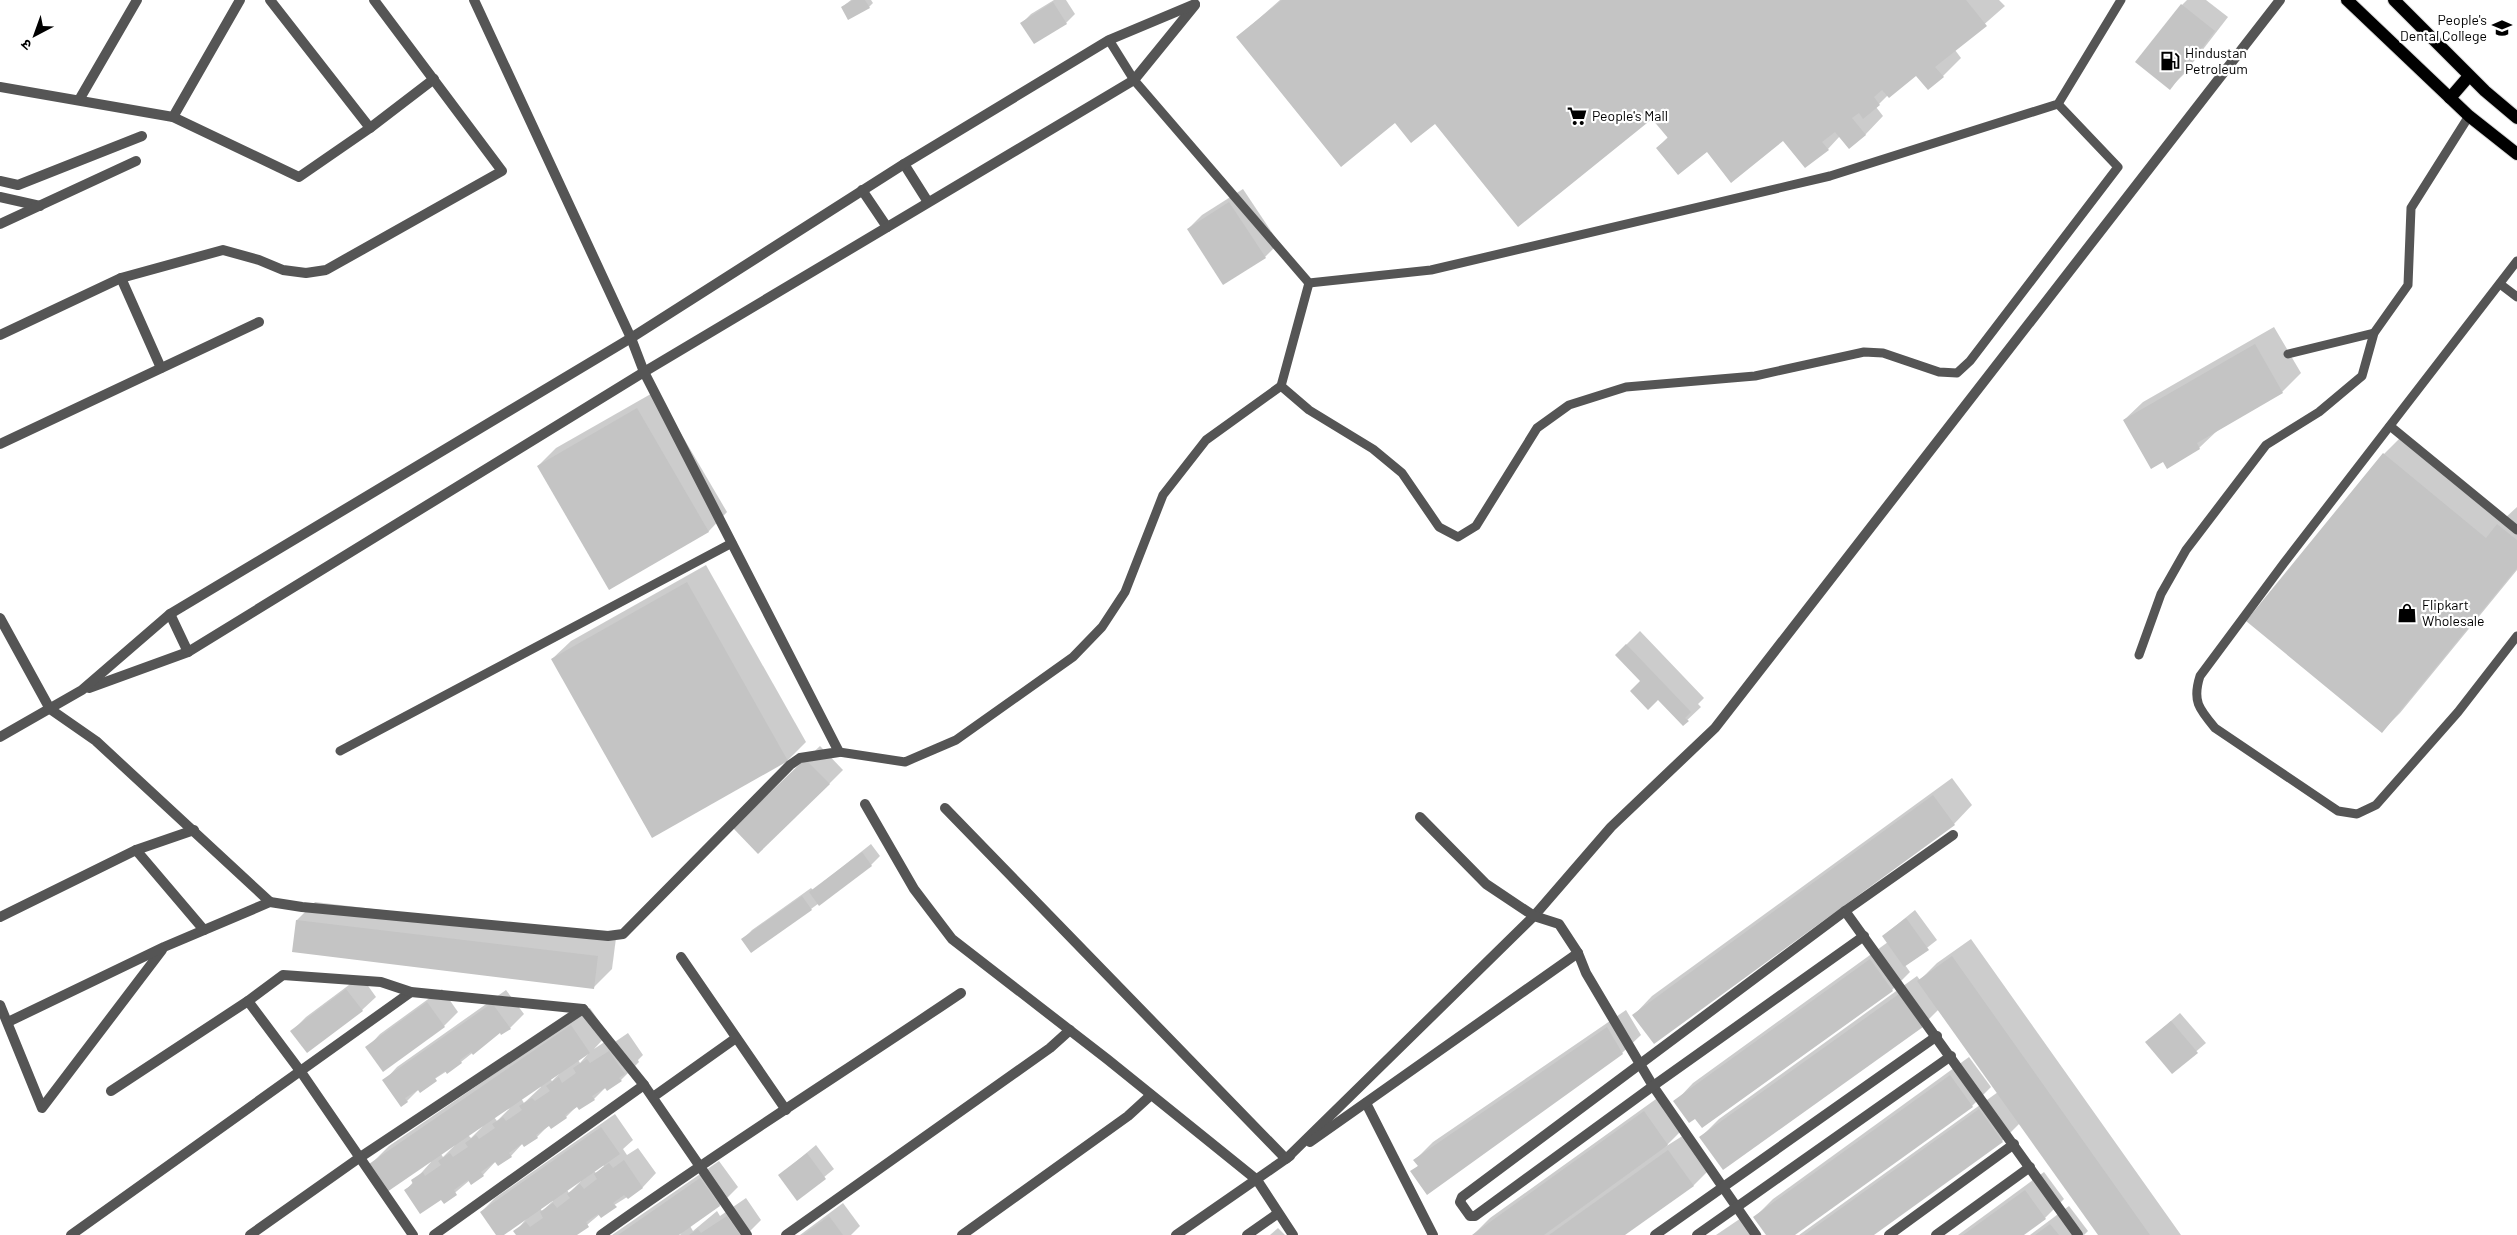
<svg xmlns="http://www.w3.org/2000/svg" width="2517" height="1235" font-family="Barlow,'Noto Sans Devanagari',sans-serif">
  <rect width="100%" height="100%" fill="#fff"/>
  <g fill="#0003" fill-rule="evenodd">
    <path d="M851 0H871L873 3 869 7H842Z"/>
    <path d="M1054 0H1066L1075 14 1066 23H1022L1031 14Z"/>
    <path d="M1280 0H1999L2005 6 1955 50 1961 58 1943 76 1917 74 1888 95 1876 107 1883 116 1865 135 1840 136 1828 149 1783 139 1707 150 1657 148 1668 137 1652 117 1395 122 1238 37Z"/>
    <path d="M2187 0H2206L2228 17 2184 74 2170 88 2182 5Z"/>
    <path d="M1243 189 1279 243 1265 257 1188 229 1202 215Z"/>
    <path d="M2274 327 2301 373 2282 392 2218 430 2199 448 2163 460 2124 420 2143 402Z"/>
    <path d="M656 391 727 512 709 531 609 588 538 466 556 448Z"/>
    <path d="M2402 436 2504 519 2517 507V570L2400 713 2382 731 2384 454Z"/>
    <path d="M706 565 806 742 788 760 652 837 552 659 571 641Z"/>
    <path d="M1640 631 1704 698 1698 704 1701 707 1683 724 1616 655Z"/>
    <path d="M820 746 843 770 829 784 748 814Z"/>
    <path d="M1952 778 1972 805 1954 824 1634 1015 1652 996Z"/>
    <path d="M871 844 880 856 871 865 811 909 743 939 752 930 811 888 813 890Z"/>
    <path d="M315 902 616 938 612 969 594 987 293 951 297 920Z"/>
    <path d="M1915 910 1937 940 1905 965 1910 972 1892 990 1695 1117 1675 1102 1693 1083 1888 942 1883 936Z"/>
    <path d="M1971 939 2181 1235H2099L2020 1123 2002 1141 1872 1235H1799L1998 1092 1939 1009 1922 1026 1701 1137 1719 1119 1917 976 1920 980 1937 963Z"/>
    <path d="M361 976 376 997 362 1010 292 1031 306 1017Z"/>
    <path d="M442 989 458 1012 444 1026 383 1070 367 1048 380 1034Z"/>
    <path d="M506 990 524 1014 510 1028 500 1031 461 1062 419 1089 407 1101 384 1081 397 1067Z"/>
    <path d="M590 1008 608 1034 594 1049 606 1041 609 1046 628 1033 643 1055 638 1060 639 1062 621 1080 606 1087 594 1099 577 1106 566 1117 549 1125 537 1137 525 1146 523 1143 511 1156 496 1161 483 1175 471 1183 470 1180 444 1202 441 1198 406 1190 431 1162 370 1165 389 1146ZM587 1053 588 1054 580 1063 578 1060ZM558 1073 559 1074 552 1081 550 1079ZM540 1086 541 1087 524 1103 521 1098ZM510 1108 497 1121 494 1117ZM483 1126 471 1138 468 1135ZM456 1144 443 1157 441 1154Z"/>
    <path d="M1626 1010 1641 1035 1622 1053 1412 1172 1419 1165 1415 1160 1433 1142Z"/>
    <path d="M2180 1013 2206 1043 2172 1072 2156 1034Z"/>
    <path d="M1969 1057 1991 1087 1972 1106 1793 1235H1768L1755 1217 1773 1199Z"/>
    <path d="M1663 1094 1686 1126 1665 1147 1687 1133 1712 1167 1694 1185 1623 1235H1473L1490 1218Z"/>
    <path d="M615 1114 633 1140 623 1149 627 1155 638 1148 656 1173 643 1187 600 1214 575 1235H517L515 1232 528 1217 501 1235H497L481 1212 495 1198ZM603 1165 604 1166 596 1173 594 1171ZM580 1180 581 1181 569 1193 567 1190ZM552 1200 553 1201 542 1211 540 1208Z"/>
    <path d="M816 1145 834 1169 797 1199 780 1175Z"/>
    <path d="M719 1161 738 1187 719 1206 690 1226 693 1231 717 1211 720 1216 746 1198 761 1220 750 1231 751 1235H680L682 1232 677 1235H612Z"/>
    <path d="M2044 1172 2064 1199 2045 1218 2022 1235H1958Z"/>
    <path d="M843 1203 860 1226 851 1235H800Z"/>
    <path d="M2069 1206 2088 1231 2084 1235H2030Z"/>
    <path d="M1747 1214 1762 1235H1716Z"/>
    <path d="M1278 1228 1285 1235H1270Z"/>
  </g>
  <g fill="#c4c4c4">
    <path d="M853 0H865L870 8 848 20 841 7Z"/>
    <path d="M1282 0H1966L1987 26 1935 67 1944 77 1928 90 1916 76 1889 98 1882 90 1874 97 1880 105 1863 119 1859 113 1852 118 1866 135 1849 149 1835 132 1822 142 1829 150 1805 168 1783 141 1731 183 1707 152 1678 175 1656 148 1668 138 1652 119 1518 227 1435 124 1411 143 1395 123 1341 167 1236 37Z"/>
    <path d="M1053 2 1067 24 1034 44 1020 23Z"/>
    <path d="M2181 4 2215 31 2170 90 2135 62Z"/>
    <path d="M1229 202 1266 258 1223 285 1187 229Z"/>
    <path d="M2255 344 2283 393 2197 443 2200 449 2167 469 2163 462 2151 469 2123 420Z"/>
    <path d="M637 408 709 532 609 590 537 466Z"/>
    <path d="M2383 453 2486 538 2497 524 2517 540V568L2382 733 2246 621Z"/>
    <path d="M687 582 788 761 652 838 551 659Z"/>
    <path d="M1626 644 1691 712 1685 718 1689 721 1683 726 1658 700 1648 710 1630 691 1640 681 1615 655Z"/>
    <path d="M805 759 830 784 758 854 733 828Z"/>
    <path d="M1933 795 1955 825 1654 1044 1632 1015Z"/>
    <path d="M862 852 872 866 819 906 809 892Z"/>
    <path d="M802 896 812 910 751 953 741 939Z"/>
    <path d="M1906 918 1929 950 1904 967 1882 936Z"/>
    <path d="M296 920 598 956 594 989 292 952Z"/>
    <path d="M1952 956 2150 1235H2098L1917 981Z"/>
    <path d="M1870 959 1893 991 1702 1128 1695 1119 1689 1123 1673 1101Z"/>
    <path d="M346 989 363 1011 307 1053 290 1031Z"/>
    <path d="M1899 994 1923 1027 1723 1170 1699 1137Z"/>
    <path d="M427 1002 445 1027 383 1072 365 1047Z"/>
    <path d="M492 1003 511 1029 501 1035 500 1033 473 1055 471 1052 460 1060 462 1063 447 1074 445 1071 435 1078 437 1081 420 1093 418 1090 405 1098 408 1102 401 1107 382 1080Z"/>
    <path d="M2171 1021 2198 1053 2172 1074 2145 1042Z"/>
    <path d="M571 1025 590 1053 387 1192 369 1164Z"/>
    <path d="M1607 1027 1623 1054 1427 1195 1410 1171 1418 1166 1413 1160Z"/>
    <path d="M609 1051 625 1074 619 1078 622 1081 607 1091 605 1088 592 1096 595 1100 579 1110 577 1107 565 1115 567 1118 551 1129 549 1126 536 1135 538 1138 524 1147 522 1144 509 1153 512 1157 498 1166 495 1162 481 1172 484 1176 471 1185 468 1180 454 1190 457 1195 444 1204 441 1200 420 1214 404 1190 413 1184 411 1180 423 1172 425 1176 441 1165 438 1161 450 1153 453 1157 468 1147 465 1143 476 1135 479 1139 495 1128 492 1124 503 1117 506 1121 522 1110 519 1106 532 1098 535 1101 550 1091 546 1086 559 1077 562 1083 576 1073 573 1068 587 1059 590 1063Z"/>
    <path d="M1950 1075 1973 1107 1795 1235H1766L1753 1217Z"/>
    <path d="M1979 1109 2003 1142 1874 1235H1804Z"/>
    <path d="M1644 1111 1668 1145 1544 1235H1472Z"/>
    <path d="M601 1127 620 1154 504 1235H496L480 1212Z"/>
    <path d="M1668 1150 1694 1186 1625 1235H1549Z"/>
    <path d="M807 1153 826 1179 797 1201 778 1175Z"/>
    <path d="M624 1160 643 1188 628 1199 624 1195 613 1203 617 1207 601 1218 598 1214 586 1222 589 1227 577 1235H516L513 1231 526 1222 530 1227 543 1218 540 1212 553 1203 557 1208 570 1198 567 1194 580 1184 584 1189 597 1179 594 1174 609 1163 613 1168Z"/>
    <path d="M700 1178 720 1206 679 1235H618Z"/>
    <path d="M2025 1190 2046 1219 2024 1235H1963Z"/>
    <path d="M727 1216 740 1235H689L698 1229 701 1233Z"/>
    <path d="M829 1216 843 1235H803Z"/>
    <path d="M2050 1224 2059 1235H2035Z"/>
  </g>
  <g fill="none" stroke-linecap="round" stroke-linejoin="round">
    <defs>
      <g id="primary">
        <path d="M2347 0 2469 116 2517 154"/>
        <path d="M2394 0 2485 91 2517 118"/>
        <path d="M2450 98 2469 76"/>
      </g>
    </defs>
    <use href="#primary" stroke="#dbdbdb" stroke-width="14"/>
    <g stroke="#555" stroke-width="9">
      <path d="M1109 40 1134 80 1309 283 1431 270 1830 176 2058 104 2121 0"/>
      <path d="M2517 261 2284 563 2200 676C2192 701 2199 709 2215 728L2338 811 2357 814 2376 805 2458 712 2517 636"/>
      <path d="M1309 283 1281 386 1309 410 1373 449 1402 473 1439 527 1458 537 1476 526 1537 428 1569 405 1626 387 1755 376 1864 352 1883 353 1939 372 1957 373 1970 361 2118 167 2058 104"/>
      <path d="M2500 284 2517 297"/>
      <path d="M2288 354 2374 333"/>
      <path d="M2390 426 2517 530"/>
      <path d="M2139 655 2161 594 2186 550 2266 445 2319 412 2362 376 2374 333 2408 285 2411 208 2469 116"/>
      <path d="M340 751 732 543"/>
      <path d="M839 752 905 762 956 740 1073 657 1102 627 1125 592 1163 495 1206 440 1281 386"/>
    </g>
    <g stroke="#555" stroke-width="10">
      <path d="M0 87 173 117 299 177 370 128 270 0"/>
      <path d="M79 100 137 0"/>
      <path d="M173 117 240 0"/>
      <path d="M370 128 434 79"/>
      <path d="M904 164 928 202"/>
      <path d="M0 181 18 185 142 136"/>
      <path d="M862 190 887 227"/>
      <path d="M0 197 40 206"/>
      <path d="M0 224 136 161"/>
      <path d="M121 278 161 368"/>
      <path d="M0 335 121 278 223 250 259 260 283 270 306 273 326 270 502 171 374 0"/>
      <path d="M0 444 259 322"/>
      <path d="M170 614 188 652"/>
      <path d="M0 618 50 709 96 741 270 902"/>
      <path d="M89 688 188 652 644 372 1134 80 1195 5"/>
      <path d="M0 737 82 690 170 614 631 338 904 164 1109 40 1195 4"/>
      <path d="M865 804 914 889 952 939 1107 1059 1257 1180 1293 1235"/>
      <path d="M945 808 1286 1159 1534 916 1611 827 1715 728 2280 0"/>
      <path d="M1420 817 1486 884 1534 916 1559 924 1578 953 1586 973 1653 1086 1756 1235"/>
      <path d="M136 850 204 930"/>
      <path d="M1845 911 2078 1235"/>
      <path d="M0 917 136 850 194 830"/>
      <path d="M1864 936 1653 1086 1475 1216H1470L1460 1202 1462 1197 1845 911 1953 835"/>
      <path d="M681 957 786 1110"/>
      <path d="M0 1005 42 1108 162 950"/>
      <path d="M8 1022 164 947 270 902 302 907 608 936 623 934 790 765 800 758 839 752 644 372 631 338 474 0"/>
      <path d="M111 1091 248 1001"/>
      <path d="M653 1097 736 1038"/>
      <path d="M1366 1103 1433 1235"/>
      <path d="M1310 1142 1578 953"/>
      <path d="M71 1235 411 992"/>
      <path d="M250 1235 359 1158 583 1009"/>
      <path d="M413 1235 301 1072 248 1001 283 975 381 982 411 992 583 1009 644 1085 747 1235"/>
      <path d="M434 1235 644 1085"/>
      <path d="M601 1235C718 1151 841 1074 961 993"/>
      <path d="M786 1235 1050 1048 1070 1030"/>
      <path d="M962 1235 1128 1116 1151 1095"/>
      <path d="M1176 1235 1290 1156"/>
      <path d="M1247 1235 1277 1214"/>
      <path d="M1655 1235 1937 1036"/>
      <path d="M1697 1235 1951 1056"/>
      <path d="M1889 1235 2014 1144"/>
      <path d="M1936 1235 2030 1167"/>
    </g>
    <use href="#primary" stroke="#000" stroke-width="12"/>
  </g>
  <defs>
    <symbol id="university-bare" viewBox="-9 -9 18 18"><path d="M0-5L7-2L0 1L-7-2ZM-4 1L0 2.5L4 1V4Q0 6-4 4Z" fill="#000" stroke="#fff" stroke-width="2.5" paint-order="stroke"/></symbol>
    <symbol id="fuel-bare" viewBox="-9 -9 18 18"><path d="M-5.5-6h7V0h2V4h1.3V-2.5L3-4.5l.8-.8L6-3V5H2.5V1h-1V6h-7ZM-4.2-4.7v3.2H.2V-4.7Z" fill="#000" stroke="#fff" stroke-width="2.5" paint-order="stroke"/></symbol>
    <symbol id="supermarket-bare" viewBox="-9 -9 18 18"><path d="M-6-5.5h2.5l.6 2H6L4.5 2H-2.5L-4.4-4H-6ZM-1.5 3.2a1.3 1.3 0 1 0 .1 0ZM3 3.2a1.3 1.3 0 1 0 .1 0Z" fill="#000" stroke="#fff" stroke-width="2.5" paint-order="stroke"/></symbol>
    <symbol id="shop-bare" viewBox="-9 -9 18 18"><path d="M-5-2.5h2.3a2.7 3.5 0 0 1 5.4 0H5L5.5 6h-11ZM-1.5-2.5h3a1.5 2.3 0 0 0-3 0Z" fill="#000" stroke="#fff" stroke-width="2.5" paint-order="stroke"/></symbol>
  </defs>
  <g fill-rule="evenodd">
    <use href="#university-bare" x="2488" y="14" width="28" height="28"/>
    <use href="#fuel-bare" x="2156" y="47" width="28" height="28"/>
    <use href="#supermarket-bare" x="1563" y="102" width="28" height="28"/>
    <use href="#shop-bare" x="2393" y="599" width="28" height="28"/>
  </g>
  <g text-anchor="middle" stroke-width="4.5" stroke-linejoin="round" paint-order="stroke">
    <g font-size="14" fill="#000" stroke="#fff" text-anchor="start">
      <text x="2487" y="25" text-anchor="end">People's<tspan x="2487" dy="16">Dental College</tspan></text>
      <text x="2185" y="58">Hindustan<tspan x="2185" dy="16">Petroleum</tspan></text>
      <text x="1592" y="121">People's Mall</text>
      <text x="2422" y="610">Flipkart<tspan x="2422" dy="16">Wholesale</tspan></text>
    </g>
  </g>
  <g transform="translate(35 35) rotate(221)" stroke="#ffffff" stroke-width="4" paint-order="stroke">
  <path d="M0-4L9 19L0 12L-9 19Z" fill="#000000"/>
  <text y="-8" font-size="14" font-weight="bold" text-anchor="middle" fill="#000000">उ</text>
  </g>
</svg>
